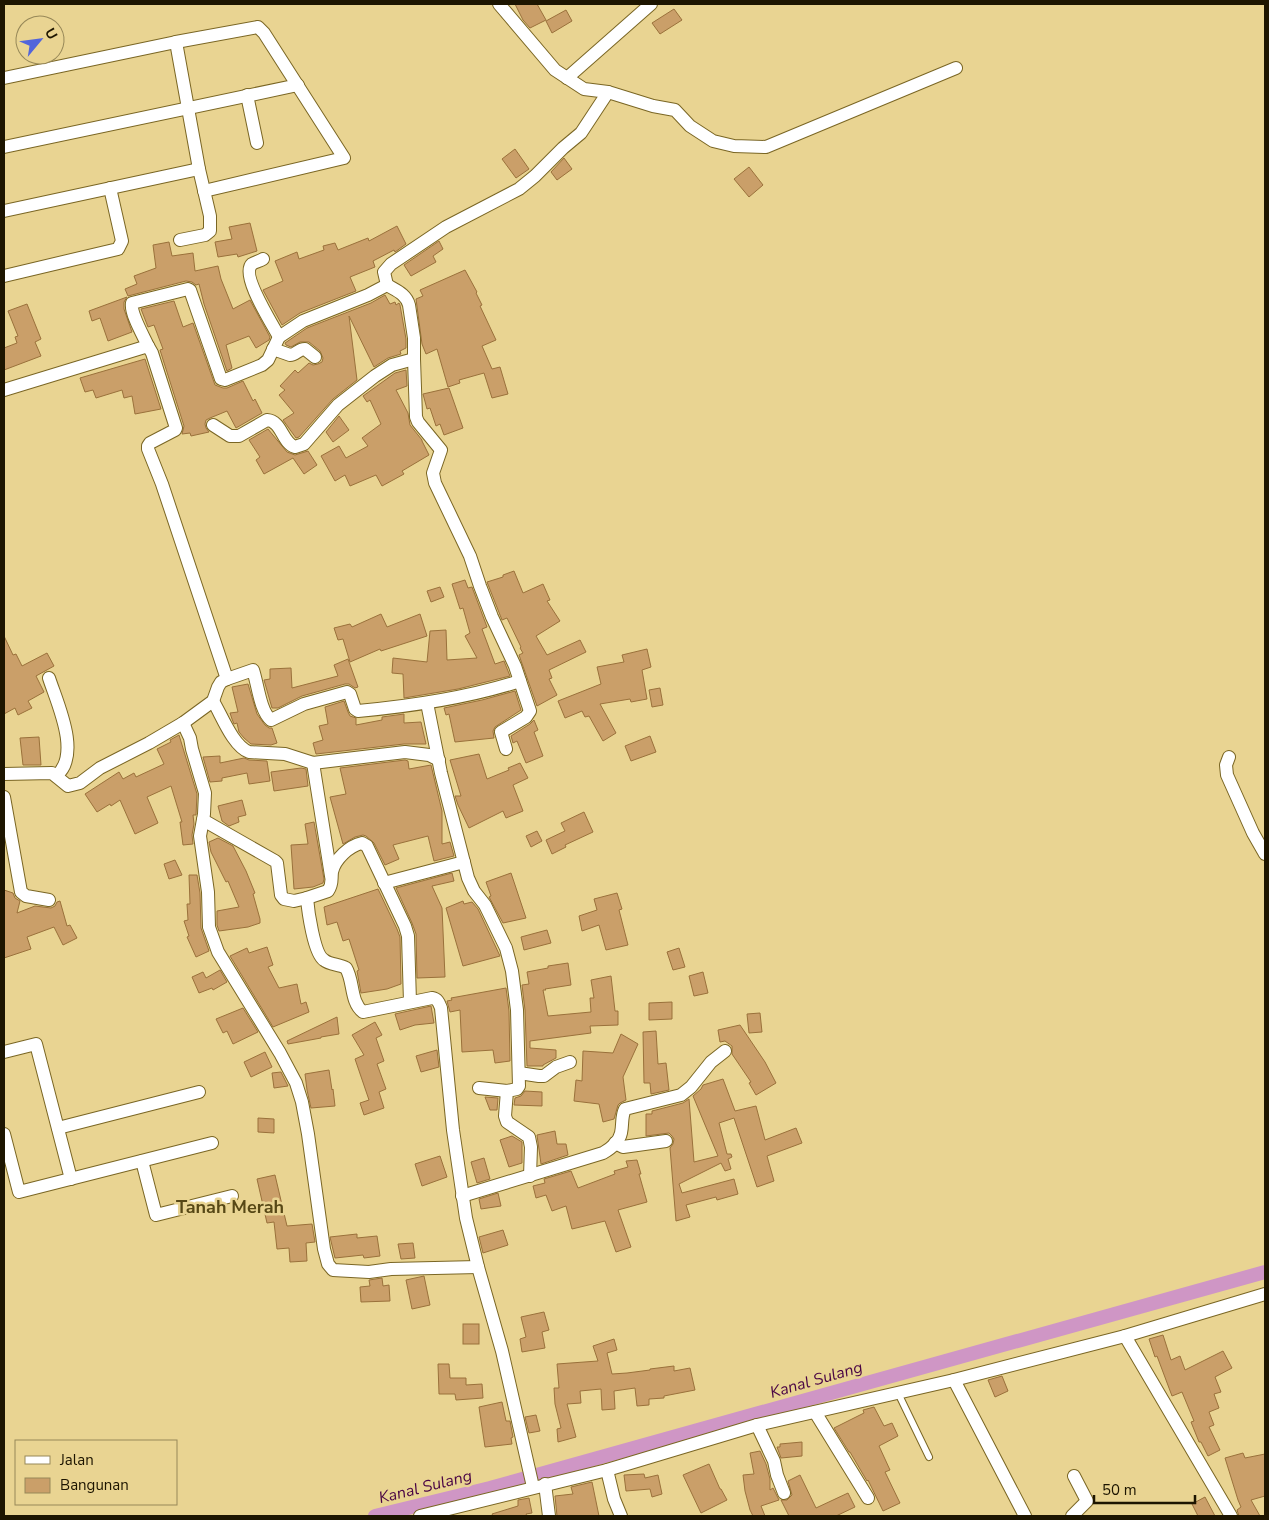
<svg xmlns="http://www.w3.org/2000/svg" width="1269" height="1520" font-family="'Nunito Sans',sans-serif">
  <rect width="100%" height="100%" fill="#e9d492"/>
  <g fill="none" stroke-linecap="round" stroke-linejoin="round">
    <path stroke="#cf96c5" stroke-width="14" d="M375 1516 490 1488 1265 1272"/>
  </g>
  <g fill="#ca9f69" stroke="#9a713b">
    <path d="M515 4H537L546 20 530 28 523 20Z"/>
    <path d="M674 9 682 20 660 34 652 23Z"/>
    <path d="M566 10 572 21 552 33 546 21Z"/>
    <path d="M515 149 529 169 516 178 502 159Z"/>
    <path d="M564 158 572 169 557 180 551 172Z"/>
    <path d="M749 167 763 185 749 197 734 179Z"/>
    <path d="M250 223 257 251 238 257 237 254 218 257 215 242 232 239 229 227Z"/>
    <path d="M397 226 406 244 395 252 394 250 373 261 375 267 350 277 356 291 300 313 282 325 263 290 283 281 275 261 297 252 299 259 324 250 323 246 335 243 338 250 368 238 369 241Z"/>
    <path d="M439 241 443 249 433 256 436 262 411 276 404 265Z"/>
    <path d="M169 242 172 256 193 253 195 271 218 266 221 279 233 309 250 300 270 337 269 340 256 348 249 336 226 345 232 368 227 371 204 304 199 284 196 285 192 282 186 281 128 296 125 289 137 284 134 276 156 268 153 245Z"/>
    <path d="M465 270 477 292 476 293 482 305 480 306 496 340 482 346 492 369 500 367 508 394 492 398 484 373 459 380 460 383 448 387 437 349 426 354 422 344 416 299 423 296 420 290Z"/>
    <path d="M385 295 390 304 395 302 396 305 399 303 400 305 406 339V348L400 351 401 354 388 358 374 367 349 316 357 380 333 399 299 437 296 438 283 420 294 413 279 395 285 390 280 386 295 370 298 373 309 363 313 365 318 364 322 362 323 358 320 351 309 342H300L291 347 286 345 285 343 307 328 371 303Z"/>
    <path d="M127 297 124 302V309L132 332 108 341 100 318 92 321 89 311Z"/>
    <path d="M174 301 183 327 193 323 215 385 223 388H227L243 381 253 401 255 399 262 413 236 428 227 411 210 418 206 420 205 424 206 428 209 432 191 436 190 433 182 434 184 426 160 350 163 349 154 325 148 327 141 309Z"/>
    <path d="M27 304 41 339 35 342 41 356 4 370V348L17 343 15 337 18 336 8 311Z"/>
    <path d="M145 359 161 409 135 414 132 396 124 398 122 390 96 398 93 390 85 392 80 378Z"/>
    <path d="M406 370 407 386 396 390 408 413 410 425 422 440V441L429 455 402 471 404 474 382 486 376 475 350 486 345 475 335 481 321 456 339 446 346 458 368 446 362 438 381 424 370 400 367 402 363 396 395 373Z"/>
    <path d="M449 388 463 428 444 435 440 424 436 426 430 408 427 409 423 394Z"/>
    <path d="M339 416 349 430 333 442 326 432Z"/>
    <path d="M268 429 287 452 295 455 308 451 317 465 304 474 293 458 264 474 256 460 260 457 249 440Z"/>
    <path d="M514 571 523 593 543 584 550 600 547 601 560 621 536 636 547 655 580 640 586 652 549 670 552 678 549 679 557 695 537 706 519 655 523 653 520 648 521 647 507 618 502 620 487 582 503 577V575Z"/>
    <path d="M465 580 468 588 472 587 487 627 482 629 495 664 504 661 510 676 458 689 404 698 403 674 392 673 393 658 427 662 430 631 446 630 447 660 477 658 465 636 470 633 463 608 460 609 452 584Z"/>
    <path d="M440 587 444 597 431 602 427 591Z"/>
    <path d="M381 614 387 627 420 614 427 636 381 651 380 649 350 662 343 639 338 640 334 628 350 624 352 627Z"/>
    <path d="M4 636 13 655 16 654 22 666 47 653 54 666 36 676 44 692 28 701 32 708 18 715 15 708 4 714Z"/>
    <path d="M647 649 651 667 642 670 647 699 631 702 630 699 600 704 616 733 603 741 589 716 585 717 582 711 565 718 558 701 601 684 597 667 624 662 622 655Z"/>
    <path d="M348 659 358 687 355 688 349 684H345L302 696 278 708H272L264 680 270 679V669L291 668 292 688 338 676 334 665Z"/>
    <path d="M248 684 257 714 265 725 269 728H272L277 743 271 745 251 744 244 738 239 732 237 723 234 724 232 719 230 713 238 712 232 687Z"/>
    <path d="M660 688 663 705 652 707 649 690Z"/>
    <path d="M515 691 521 710 495 727 493 731 494 738 455 742 449 714 446 715 444 708 482 700Z"/>
    <path d="M344 701 348 712 350 716 356 718V725L382 720V717L404 714V723L421 722 426 744H404L316 754 313 743 323 740 319 726 328 724 325 707Z"/>
    <path d="M534 720 538 730 534 732 543 756 526 763 517 741 513 743 511 736 530 724Z"/>
    <path d="M179 735 197 794 196 815H193L194 824 192 835 193 844 183 845 180 822H182L171 786 147 797 158 823 135 834 120 800 111 806 110 804 97 812 85 794 119 772 123 779 134 773 136 777 164 764 157 749 171 742 170 740Z"/>
    <path d="M650 736 656 752 631 761 625 746Z"/>
    <path d="M39 737 41 765H23L20 738Z"/>
    <path d="M479 754 487 779 509 770 508 768 520 763 528 778 513 785 523 811 506 818 503 811 469 828 458 805 455 796H461L450 760Z"/>
    <path d="M220 756V763L244 758 249 760 267 761 270 781 249 784 247 773 222 778V781L210 782 203 757Z"/>
    <path d="M405 760 408 761 409 769 431 765 442 811V844L450 842 454 856 434 861 428 836 393 845 399 859 385 865 374 843 366 836 363 835 355 837 343 844 330 797 346 794 340 768Z"/>
    <path d="M301 768 306 769 308 786 274 791 271 772Z"/>
    <path d="M242 800 246 815 238 817 239 822 229 826 222 821 218 806Z"/>
    <path d="M584 812 593 832 565 845 566 847 552 854 546 840 565 831 561 823Z"/>
    <path d="M314 822 324 879 323 883 313 887 294 889 291 845 308 844 305 824Z"/>
    <path d="M537 831 542 841 531 847 526 836Z"/>
    <path d="M218 838 233 846 246 871 255 893 253 894 260 919V923L248 927 219 931 217 925V911L239 907 228 881 226 882 211 852 209 842Z"/>
    <path d="M175 860 182 875 169 879 164 864Z"/>
    <path d="M452 873 454 881 432 886 442 908 445 977 417 978 416 934 412 923 396 888Z"/>
    <path d="M511 873 526 918 503 923 489 897 491 896 486 882Z"/>
    <path d="M189 875H197L200 893 201 928 209 951 196 957 187 937 189 936 184 921 188 920 187 904H190Z"/>
    <path d="M378 889 397 929 400 937 401 984 387 989 361 993 357 971 359 970 349 939 343 941 337 922 327 925 324 907Z"/>
    <path d="M4 890 13 893 15 898 20 901 17 913 35 906 51 908 55 906 57 902 60 901 67 926 70 925 77 938 63 945 54 927 27 937 31 949 4 958Z"/>
    <path d="M617 893 622 909 619 910 628 945 606 950 599 925 582 931 579 916 597 910 594 899Z"/>
    <path d="M463 901 464 904 472 902 478 909 500 956 463 966 446 908Z"/>
    <path d="M547 930 551 943 524 950 521 937Z"/>
    <path d="M267 947 273 965 268 967 279 988 297 984 301 1004 306 1002 309 1012 273 1027 230 956 247 948 249 953Z"/>
    <path d="M679 948 685 967 673 970 667 952Z"/>
    <path d="M568 963 571 985 545 989 546 990H543L548 1016 591 1012 590 998H594L591 980 611 976 615 1011H618V1025L590 1026 591 1033 530 1041V1048L556 1050V1058L543 1065V1066H527L525 1010 522 985 529 984 527 972 548 968V966Z"/>
    <path d="M220 970 227 982 213 990 212 988 199 993 192 977 203 972 206 978Z"/>
    <path d="M703 972 708 993 694 996 689 976Z"/>
    <path d="M506 988 509 1011 510 1061 495 1063 493 1050 462 1052 460 1010 450 1012 447 1001 452 1000 451 998Z"/>
    <path d="M672 1002V1019L649 1020V1003Z"/>
    <path d="M431 1006 434 1023 415 1025 400 1030 395 1014Z"/>
    <path d="M243 1008 258 1032 233 1044 227 1031 223 1033 216 1019Z"/>
    <path d="M760 1013 762 1032 749 1033 747 1014Z"/>
    <path d="M337 1017 339 1034 321 1037V1038L288 1044 287 1041Z"/>
    <path d="M375 1022 382 1035 376 1038 384 1061 377 1064 386 1089 379 1092 384 1108 364 1115 360 1103 369 1100 355 1059 364 1055 352 1035Z"/>
    <path d="M740 1025 765 1062 776 1083 756 1095 749 1083 751 1082 732 1054V1046L725 1041 720 1042 718 1030Z"/>
    <path d="M656 1031 658 1064 666 1063 669 1090 651 1094 650 1083H644L643 1032Z"/>
    <path d="M621 1034 638 1044 623 1077 626 1100 620 1103 618 1105 614 1119 603 1122 599 1104 574 1101 576 1080 582 1081 583 1051 613 1053Z"/>
    <path d="M437 1050 439 1067 421 1072 416 1056Z"/>
    <path d="M265 1052 272 1067 251 1077 244 1062Z"/>
    <path d="M329 1070 332 1090 333 1089 335 1106 311 1108 307 1090 305 1074Z"/>
    <path d="M281 1072 288 1086 274 1088 272 1073Z"/>
    <path d="M723 1079 735 1111 756 1106 765 1140 796 1128 802 1143 767 1156 774 1181 757 1187 734 1118 719 1123 727 1154H731L732 1157 728 1159 731 1169 725 1171 721 1163 679 1184 682 1193 734 1179 738 1194 717 1200 716 1197 686 1205 690 1217 676 1221 670 1148 673 1144 674 1139 672 1136 669 1133 646 1136V1114H652V1111L683 1103 689 1099 694 1162 718 1156 693 1096 701 1089 703 1085Z"/>
    <path d="M525 1091 542 1092V1106L514 1105 515 1098 521 1096Z"/>
    <path d="M485 1097 498 1098 497 1110H490Z"/>
    <path d="M258 1118 274 1119V1133L258 1132Z"/>
    <path d="M555 1131 557 1144H566L568 1155 541 1164 537 1135Z"/>
    <path d="M512 1136 522 1142V1163L509 1167 500 1140Z"/>
    <path d="M440 1156 447 1177 422 1186 415 1164Z"/>
    <path d="M484 1158 490 1179 477 1183 471 1162Z"/>
    <path d="M637 1160 641 1174H639L647 1202 618 1210 631 1247 616 1252 605 1221 572 1229 566 1206 552 1211 546 1195 536 1198 533 1186 545 1183 544 1179 571 1171 578 1188 615 1174 614 1171 628 1167 626 1161Z"/>
    <path d="M275 1175 287 1226 312 1224 315 1242 306 1243 307 1261 290 1262 289 1248 277 1249 274 1222 267 1223 257 1179Z"/>
    <path d="M498 1193 501 1206 481 1209 479 1199Z"/>
    <path d="M503 1230 508 1245 483 1253 479 1237Z"/>
    <path d="M357 1234V1238L377 1236 380 1256 364 1258 363 1255 335 1258 330 1237Z"/>
    <path d="M413 1243 415 1258 401 1259 398 1244Z"/>
    <path d="M424 1276 430 1305 412 1309 406 1280Z"/>
    <path d="M382 1278 383 1286 389 1285 390 1301 361 1302 360 1287 370 1286 369 1280Z"/>
    <path d="M544 1312 549 1330 542 1332 545 1348 522 1352 520 1339 526 1337 521 1317Z"/>
    <rect x="463" y="1324" width="16" height="20"/>
    <path d="M1163 1335 1171 1360 1180 1356 1185 1370 1223 1351 1232 1368 1215 1377 1221 1392 1214 1394 1219 1408 1209 1412 1214 1425 1209 1427 1220 1450 1208 1456 1201 1442H1199L1191 1422 1194 1421 1182 1392 1172 1396 1157 1356 1155 1357 1149 1339Z"/>
    <path d="M614 1339 617 1350 607 1353 612 1374 627 1373 650 1370V1369L674 1366V1371L690 1368 695 1390 664 1396V1398L649 1399V1405L637 1406 635 1388 614 1391 615 1409 602 1410 601 1389 580 1391 581 1403 567 1404 576 1437 558 1442 557 1429 561 1428 555 1404 554 1388H559L557 1364 598 1361 593 1346Z"/>
    <path d="M438 1364H449L450 1378H466V1385L482 1384 483 1398 456 1400 455 1394H439Z"/>
    <path d="M1002 1376 1008 1391 995 1397 988 1380Z"/>
    <path d="M502 1402 506 1421H510L513 1437 511 1438 512 1444 485 1447 479 1407Z"/>
    <path d="M874 1407 884 1426 892 1423 898 1436 879 1446 890 1470 885 1472 900 1503 883 1511 868 1480 867 1481 850 1452H849L834 1428 864 1413 863 1410Z"/>
    <path d="M536 1415 540 1431 529 1433 525 1417Z"/>
    <path d="M802 1442V1456L781 1458 777 1447H780V1444Z"/>
    <path d="M760 1451 766 1464 770 1479V1490L773 1488 779 1500 761 1506 765 1516H753L750 1510 745 1491 743 1475 754 1474 750 1453Z"/>
    <path d="M1243 1453 1245 1458 1265 1454V1496L1251 1500 1260 1516H1239L1237 1510 1241 1507 1238 1500 1225 1458Z"/>
    <path d="M709 1464 720 1489H721L727 1500 701 1513 683 1475Z"/>
    <path d="M644 1474 645 1478 658 1475 662 1494 652 1497 650 1489 626 1491 624 1475Z"/>
    <path d="M800 1475 816 1508 848 1493 855 1507 836 1516H789L781 1500H787L792 1495 788 1481Z"/>
    <path d="M592 1482 599 1516H557L555 1496 573 1494 571 1487Z"/>
    <path d="M1205 1497 1215 1516H1198L1192 1504Z"/>
    <path d="M529 1498 532 1513 526 1514 527 1516H493L492 1514 518 1506V1500Z"/>
  </g>
  <g fill="none" stroke-linecap="round" stroke-linejoin="round">
    <defs>
      <path id="service" d="M898 1393 929 1457"/>
      <g id="minor">
        <path d="M499 4 555 70 584 89 608 92 653 106 675 110 690 126 713 141 734 146 766 147 956 68"/>
        <path d="M4 78 176 42 258 27 264 33 344 158 204 191"/>
        <path d="M567 78 651 4"/>
        <path d="M247 95 257 143"/>
        <path d="M4 147 298 85"/>
        <path d="M4 211 199 169 176 42"/>
        <path d="M180 240 205 235 210 231V216L199 169"/>
        <path d="M263 259C260 261 255 262 252 264 240 275 273 325 279 337"/>
        <path d="M4 276 118 249 122 241 110 188"/>
        <path d="M387 285C397 291 406 294 409 305L414 338V359L416 417 418 422 441 450 433 473 435 483 470 556 480 586 492 617 515 666 530 711 526 717 501 732 506 749"/>
        <path d="M148 346C143 335 130 313 132 303L188 289 190 290 221 379 225 380 262 365 268 360 279 337 303 321 368 295 387 285 384 272 391 264 446 227 519 189 535 176 563 148 581 133 608 92"/>
        <path d="M273 349 290 355C296 355 298 349 305 349L315 357"/>
        <path d="M4 390 148 346 152 353 176 428 175 430 150 443 148 446V449L162 484 227 679"/>
        <path d="M213 425 230 436H239L267 420C282 421 282 443 295 447L304 444 338 405 375 376 392 365 414 359"/>
        <path d="M49 678C57 703 82 755 56 776"/>
        <path d="M213 701C222 716 233 746 249 752L285 754 313 763 405 752 429 755 439 760"/>
        <path d="M427 703 441 773 468 878 474 891 485 905 506 948 512 971 517 1010 519 1086 517 1089 507 1091 505 1116 507 1122 529 1137 531 1147 530 1176"/>
        <path d="M183 723 190 738 192 749 205 793 204 814 200 836 208 892 209 927 218 952 280 1053 296 1083 302 1102 308 1134 324 1249 328 1264 333 1270 369 1272 391 1269 478 1267"/>
        <path d="M1229 757 1226 765 1227 775 1253 833 1265 854"/>
        <path d="M313 763 331 876"/>
        <path d="M4 774 52 773 68 786 80 783 100 768 149 743 183 723 213 701 218 687 221 682 227 679 253 670C258 685 260 711 271 720L304 704 347 692 350 694 355 709 358 711C413 706 467 698 520 681"/>
        <path d="M4 797 21 892 26 896 49 900"/>
        <path d="M203 820 275 861 277 863 281 895 284 899 294 901 307 898"/>
        <path d="M384 883 464 862"/>
        <path d="M410 1002 408 936 405 926 367 846 362 843C349 846 335 859 332 872 331 880 333 884 328 891L307 898C308 911 314 954 324 960 330 965 339 964 346 968 354 981 350 1002 363 1012L432 998C438 999 439 1003 441 1008L453 1130 466 1218 478 1267 502 1351 533 1487"/>
        <path d="M4 1052 36 1044 71 1179"/>
        <path d="M519 1073 539 1076H544L556 1067 570 1062"/>
        <path d="M479 1088 507 1091"/>
        <path d="M58 1128 199 1092"/>
        <path d="M4 1134 19 1192 212 1143"/>
        <path d="M615 1143 623 1147 666 1141"/>
        <path d="M142 1161 156 1215 232 1196"/>
        <path d="M462 1196 603 1153C610 1149 619 1142 621 1133 623 1124 621 1117 625 1109L681 1095 691 1087 711 1062 725 1051"/>
        <path d="M1125 1336 1231 1516"/>
        <path d="M954 1380 1025 1516"/>
        <path d="M815 1412 868 1498"/>
        <path d="M757 1425 774 1461 777 1475 784 1493"/>
        <path d="M607 1470 614 1499 621 1516"/>
        <path d="M545 1484 549 1516"/>
        <path d="M420 1516 607 1470 757 1425 954 1380 1125 1336 1265 1294"/>
        <path d="M1072 1516 1087 1501 1074 1476"/>
      </g>
    </defs>
    <use href="#service" stroke="#7a6624" stroke-width="8"/>
    <use href="#minor" stroke="#7a6624" stroke-width="14"/>
    <use href="#service" stroke="#fff" stroke-width="6"/>
    <use href="#minor" stroke="#fff" stroke-width="12"/>
  </g>
  <g text-anchor="middle" stroke-width="5" stroke-linejoin="round" paint-order="stroke">
    <g font-size="16" font-style="italic" fill="#490444" stroke="#e9d492">
      <text transform="translate(816 1379) rotate(-16)" y="6">Kanal Sulang</text>
      <text transform="translate(425 1486) rotate(-14)" y="6">Kanal Sulang</text>
    </g>
    <g font-size="18" font-weight="bold" fill="#574816" stroke="#e9d492">
      <text x="230" y="1213">Tanah Merah</text>
    </g>
  </g>
  <rect width="1269" height="1520" fill="none" stroke="#1d1500" stroke-width="10"/>
  <rect x="15" y="1440" width="162" height="65" fill="#e9d492" stroke="#978858"/>
  <rect x="25" y="1456" width="25" height="8" fill="#ffffff" stroke="#978858"/>
  <text x="60" y="1465" font-size="15" fill="#1d1500">Jalan</text>
  <rect x="25" y="1478" width="25" height="15" fill="#ca9f69" stroke="#978858"/>
  <text x="60" y="1490" font-size="15" fill="#1d1500">Bangunan</text>
  <g transform="translate(40 40) rotate(61)"><circle r="24" fill="#e9d492" stroke="#978858"/>
  <path d="M0-4L9 19L0 12L-9 19Z" fill="#5265db"/>
  <text y="-8" font-size="14" font-weight="bold" text-anchor="middle" fill="#1d1500">U</text>
  </g>
  <path d="M1094 1495v8h101v-8" fill="none" stroke="#1d1500" stroke-width="2.5"/>
  <text x="1102" y="1495" font-size="15" fill="#1d1500" stroke="#e9d492" stroke-width="4" paint-order="stroke">50 m</text>
</svg>
